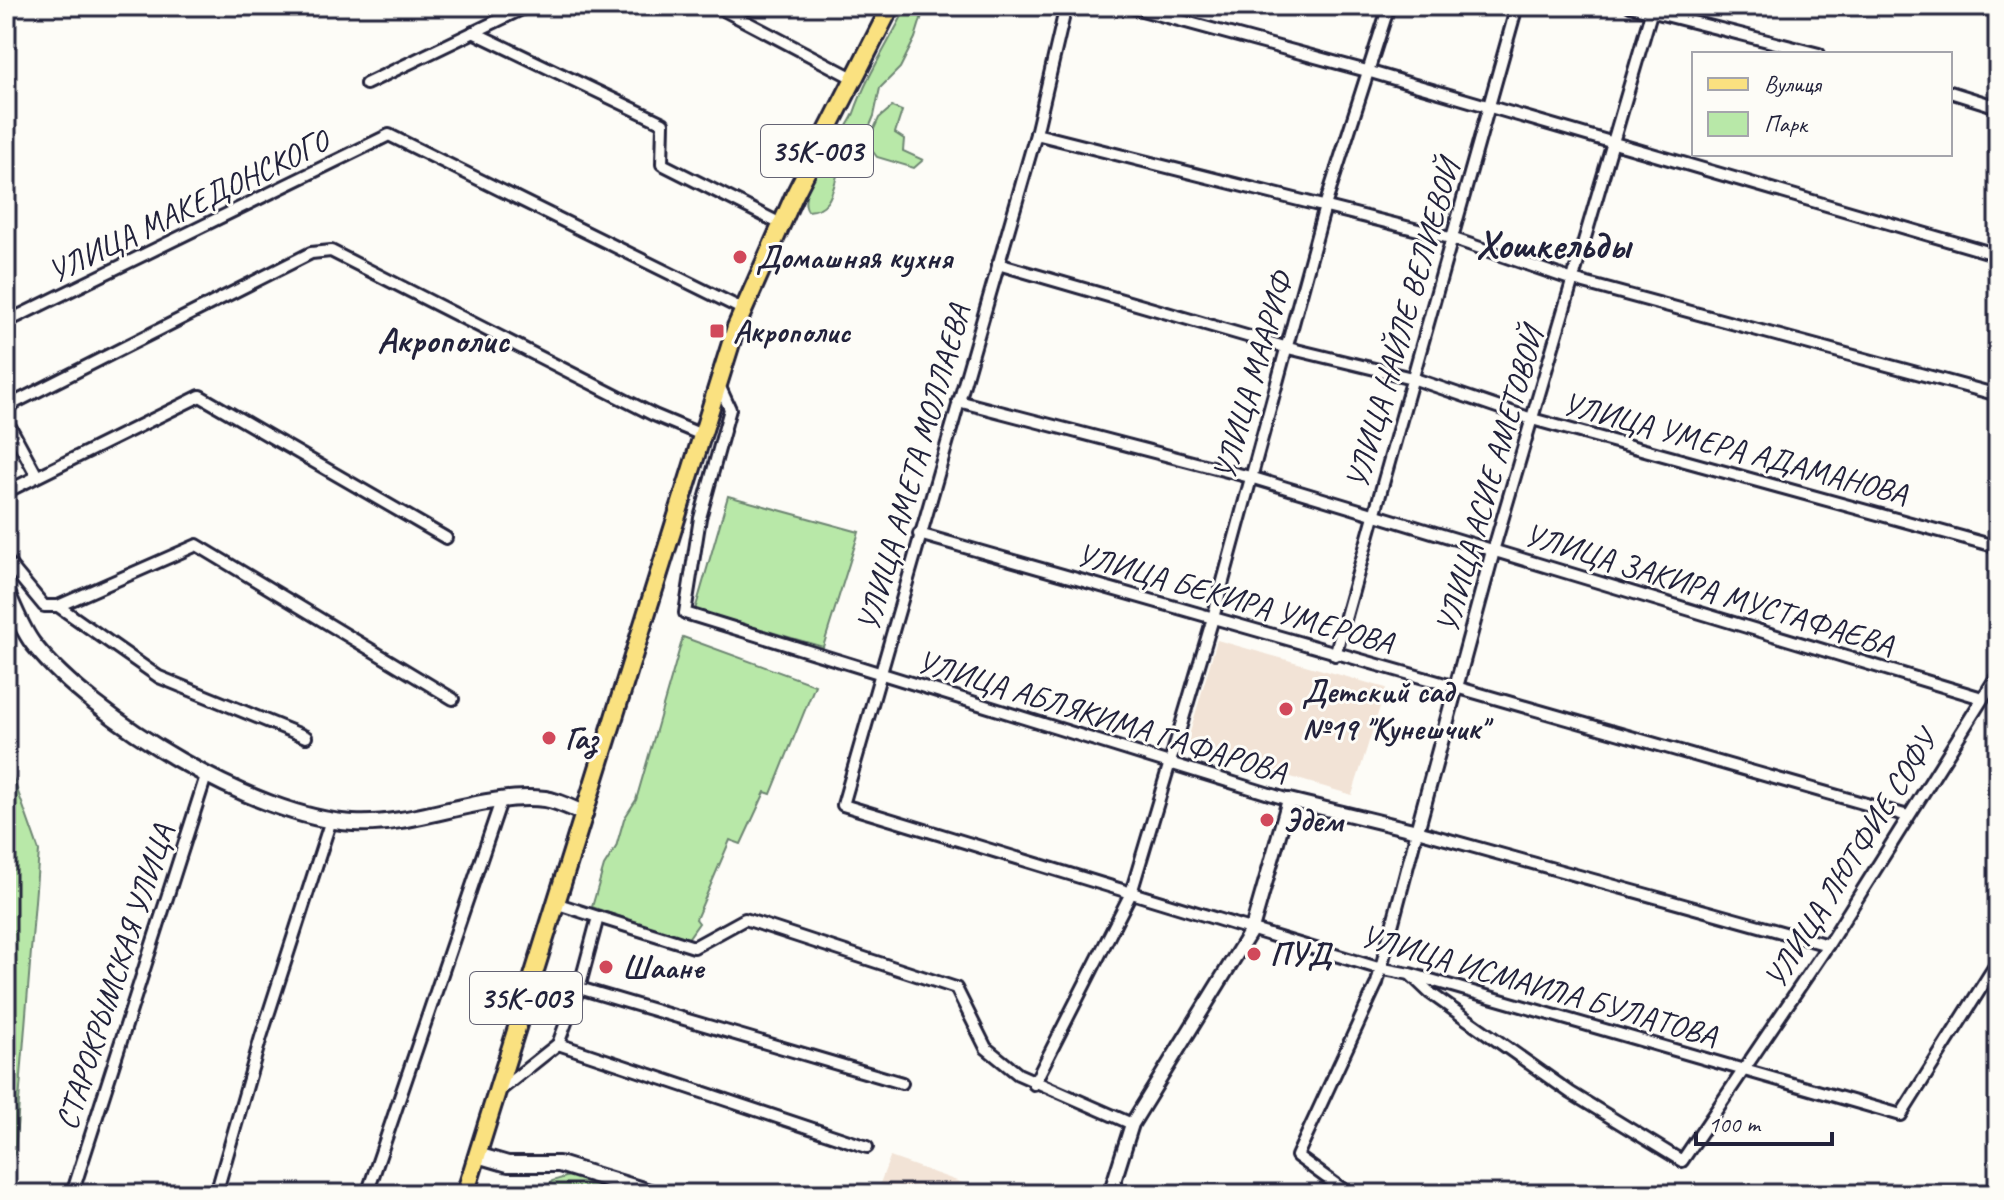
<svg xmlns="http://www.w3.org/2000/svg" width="2004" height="1200" font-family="Caveat,sans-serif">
  <rect width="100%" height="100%" fill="#fdfcf7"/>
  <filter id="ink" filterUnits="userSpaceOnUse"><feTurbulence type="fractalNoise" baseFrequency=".0125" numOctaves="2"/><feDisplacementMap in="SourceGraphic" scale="16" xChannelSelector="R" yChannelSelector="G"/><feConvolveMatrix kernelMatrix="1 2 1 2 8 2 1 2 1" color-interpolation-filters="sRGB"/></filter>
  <g filter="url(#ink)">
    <g fill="#f2e3d6">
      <path d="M1217 640 1386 688 1352 795 1186 746Z"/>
      <path d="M890 1157 985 1191 876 1194Z"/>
    </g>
    <g fill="#b8e8a8" stroke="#6d8572" stroke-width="2">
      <path d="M925 6 915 38 900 68 880 88 874 116 857 157 839 170C832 188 833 210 808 211 793 190 846 135 854 113 868 73 889 43 907 6Z"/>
      <path d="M892 107 902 111 895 133 904 139 903 151 923 160 914 168 877 157 867 144 879 118Z"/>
      <path d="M728 496 859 532 823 647 695 610Z"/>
      <path d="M683 637 815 685 771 794 765 792 741 844 730 840 696 919 699 923 687 940 592 907 604 866 616 847 624 819 636 800Z"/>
      <path d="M6 758 39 851 15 1152 6 1174Z"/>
      <path d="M569 1176 602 1183 604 1186 590 1190 588 1194H542L552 1181Z"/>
    </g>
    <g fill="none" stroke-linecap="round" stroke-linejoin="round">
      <defs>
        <g id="minor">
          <path d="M716 6 853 78"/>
          <path d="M1066 6 1036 134 843 805 1378 968 1410 974 1901 1115 1998 961"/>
          <path d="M1127 6 1367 71 1998 255"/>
          <path d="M1630 6 1819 54"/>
          <path d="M473 32 663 123 662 164 781 224"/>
          <path d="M366 84 528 6"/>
          <path d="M1950 92 1998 107"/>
          <path d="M1036 134 1454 239 1573 280 1998 395"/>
          <path d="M998 264 1288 348 1412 378 1532 419 1998 547"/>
          <path d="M6 322 389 135 744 310"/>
          <path d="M719 385 730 409 700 518 685 613 1289 800"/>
          <path d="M958 401 1250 477 1982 698"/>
          <path d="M6 407 311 253 331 251 654 415 702 435"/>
          <path d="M6 419 37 476"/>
          <path d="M6 492 200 396 446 538"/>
          <path d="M919 534 1908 816"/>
          <path d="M1493 551 1653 6"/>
          <path d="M6 560 44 606H58L197 545 453 699"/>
          <path d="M58 606 159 677 306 737"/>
          <path d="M1335 655 1517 6"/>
          <path d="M598 917 694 947 745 919 956 988 986 1048 1018 1074 1132 1124"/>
          <path d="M1411 975 1430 993 1571 1093 1682 1161 1828 945 1998 674"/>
          <path d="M579 988 902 1083"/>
          <path d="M558 1044 867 1147"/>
          <path d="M1034 1084 1131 893 1213 618 1325 206 1389 6"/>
          <path d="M499 1091 558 1044 579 988 598 917 555 903"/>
          <path d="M72 1194 206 776"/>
          <path d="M216 1194 261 1037 331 820"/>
          <path d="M367 1194 501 801"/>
          <path d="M1349 1194 1297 1156 1377 983 1417 831 1828 945"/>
        </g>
        <path id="tertiary" d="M1110 1194 1132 1124 1252 929 1289 800 1417 831 1493 551"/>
        <g id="secondary">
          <path d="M6 591C15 609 22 630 34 645 94 720 256 818 353 823 417 827 481 792 545 799 559 801 573 809 585 814"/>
          <path d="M477 1155 508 1164H559L656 1194"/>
        </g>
        <path id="primary" d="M465 1194 736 327 794 196 891 6"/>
      </defs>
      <use href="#minor" stroke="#22223b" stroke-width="16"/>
      <use href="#tertiary" stroke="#22223b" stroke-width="18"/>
      <use href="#secondary" stroke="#22223b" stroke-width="20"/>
      <use href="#primary" stroke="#22223b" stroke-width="22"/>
      <use href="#minor" stroke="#fdfcf7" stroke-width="10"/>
      <use href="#tertiary" stroke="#fdfcf7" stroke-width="12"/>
      <use href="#secondary" stroke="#fdfcf7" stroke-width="14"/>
      <use href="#primary" stroke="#fae180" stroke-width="16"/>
    </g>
  </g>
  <g fill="#d1495b" stroke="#fdfcf7" stroke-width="3">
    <circle cx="740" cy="257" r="8"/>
    <rect x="709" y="323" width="16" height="16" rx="4"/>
    <circle cx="1286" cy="709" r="8"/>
    <circle cx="549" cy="738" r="8"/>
    <circle cx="1267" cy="820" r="8"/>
    <circle cx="1254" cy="954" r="8"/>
    <circle cx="606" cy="967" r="8"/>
  </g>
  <g text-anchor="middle" stroke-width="6" stroke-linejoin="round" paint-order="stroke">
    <g fill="#fdfcf7" stroke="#646373" stroke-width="2">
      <rect x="761" y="125" width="112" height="52" rx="6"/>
      <rect x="470" y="972" width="112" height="52" rx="6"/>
    </g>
    <g font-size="30" font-weight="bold" fill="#22223b">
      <text x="817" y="161">35К-003</text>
      <text x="526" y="1008">35К-003</text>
    </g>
    <g font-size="32" fill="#22223b" stroke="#fdfcf7">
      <text transform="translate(188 206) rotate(-26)" y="11">УЛИЦА МАКЕДОНСКОГО</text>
      <text transform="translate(1402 324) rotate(-74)" y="11">УЛИЦА НАЙЛЕ ВЕЛИЕВОЙ</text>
      <text transform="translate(1252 376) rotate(-74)" y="11">УЛИЦА МААРИФ</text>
      <text transform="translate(1735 448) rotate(15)" y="11">УЛИЦА УМЕРА АДАМАНОВА</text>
      <text transform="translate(913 468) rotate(-74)" y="11">УЛИЦА АМЕТА МОЛЛАЕВА</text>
      <text transform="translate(1489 480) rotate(-74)" y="11">УЛИЦА АСИЕ АМЕТОВОЙ</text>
      <text transform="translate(1709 589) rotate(17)" y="11">УЛИЦА ЗАКИРА МУСТАФАЕВА</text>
      <text transform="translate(1235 598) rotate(16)" y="11">УЛИЦА БЕКИРА УМЕРОВА</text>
      <text transform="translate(1102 716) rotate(17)" y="11">УЛИЦА АБЛЯКИМА ГАФАРОВА</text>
      <text transform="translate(1850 859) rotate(-58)" y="11">УЛИЦА ЛЮТФИЕ СОФУ</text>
      <text transform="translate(114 977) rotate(-72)" y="11">СТАРОКРЫМСКАЯ УЛИЦА</text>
      <text transform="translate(1539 985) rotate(16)" y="11">УЛИЦА ИСМАИЛА БУЛАТОВА</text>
    </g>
    <g font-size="32" font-weight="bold" fill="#22223b" stroke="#fdfcf7" text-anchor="start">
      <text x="756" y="268">Домашняя кухня</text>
      <text x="733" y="342">Акрополис</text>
      <text x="1302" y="702">Детский сад<tspan x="1302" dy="37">№19 "Кунешчик"</tspan></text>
      <text x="565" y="749">Газ</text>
      <text x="1283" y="831">Эдем</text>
      <text x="1270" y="965">ПУД</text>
      <text x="622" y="978">Шаане</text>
    </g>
    <g font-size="36" font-weight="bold" fill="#22223b" stroke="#fdfcf7">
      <text x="443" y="352">Акрополис</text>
    </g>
    <g font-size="40" font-weight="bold" fill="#22223b" stroke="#fdfcf7">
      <text x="1553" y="258">Хошкельды</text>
    </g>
  </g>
  <rect width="2004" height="1200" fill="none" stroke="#fdfcf7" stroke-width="32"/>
  <rect x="16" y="16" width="1972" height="1168" fill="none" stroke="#22223b" stroke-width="3" filter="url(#ink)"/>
  <rect x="1692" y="52" width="260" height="104" fill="#fdfcf7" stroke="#a5a5ac" stroke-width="2"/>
  <rect x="1708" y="78" width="40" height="12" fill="#fae180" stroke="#a5a5ac" stroke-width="2"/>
  <text x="1764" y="92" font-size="24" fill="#22223b">Вулиця</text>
  <rect x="1708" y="112" width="40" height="24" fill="#b8e8a8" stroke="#a5a5ac" stroke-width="2"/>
  <text x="1764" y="132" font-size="24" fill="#22223b">Парк</text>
  <path d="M1696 1132v12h136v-12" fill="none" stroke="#22223b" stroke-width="4"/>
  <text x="1708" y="1132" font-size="24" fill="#22223b" stroke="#fdfcf7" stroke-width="6" paint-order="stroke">100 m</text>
</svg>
